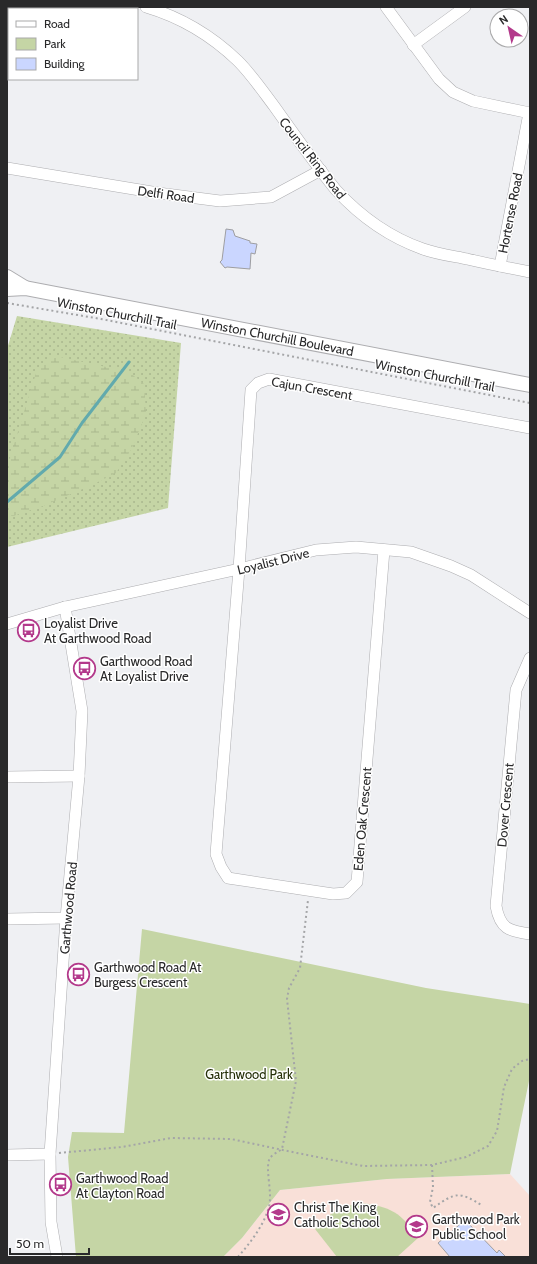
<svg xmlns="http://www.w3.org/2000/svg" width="537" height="1264" font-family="Cabin,sans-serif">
  <defs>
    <pattern id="grass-dots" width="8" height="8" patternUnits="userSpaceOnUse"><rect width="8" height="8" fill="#c5d5a5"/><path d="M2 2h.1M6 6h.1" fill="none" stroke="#a9b78e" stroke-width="1.8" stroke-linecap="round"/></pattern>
    <pattern id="wetland-marsh" width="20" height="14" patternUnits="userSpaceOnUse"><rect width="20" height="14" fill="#c5d5a5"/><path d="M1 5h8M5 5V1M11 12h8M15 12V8" fill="none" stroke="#a9b78e"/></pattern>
  </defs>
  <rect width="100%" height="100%" fill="#eff0f3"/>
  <path fill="#f9e0d8" d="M510 1174 530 1196V1257H223L242 1238 280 1190 387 1179Z"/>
  <path fill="url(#grass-dots)" d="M17 316 181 343 168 508 7 547V349Z"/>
  <path fill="url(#wetland-marsh)" d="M51 355 129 372 144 384 146 414 131 450 116 473 92 485 43 506 13 516 7 515V467L37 370Z"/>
  <g fill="#c5d5a5">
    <path d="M142 929 426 988 530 1004V1076L510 1174 387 1179 280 1190 242 1238 223 1257H76L68 1157 72 1132 124 1133Z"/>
    <path d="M360 1203C390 1206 402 1213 418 1238L397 1257H337L315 1229C331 1212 338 1208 360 1203Z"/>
  </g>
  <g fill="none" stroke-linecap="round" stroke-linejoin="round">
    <path stroke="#62aaad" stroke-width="3" d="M7 502 60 457 82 423 129 362"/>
  </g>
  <g fill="#cad6ff" stroke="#9e9ea1">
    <path d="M226 229 233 230 235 236 250 241V243L257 244 255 254 251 253 250 269 227 267 225 268 220 262 222 260Z"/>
    <path d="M465 1220 497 1253 499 1250 506 1257H450L438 1243Z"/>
  </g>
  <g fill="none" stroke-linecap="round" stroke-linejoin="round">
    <defs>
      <g id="minor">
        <path d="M146 7C180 17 212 36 238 61 251 74 262 90 274 106 294 134 314 163 336 190 360 216 389 237 423 249 437 254 452 256 467 259 488 264 509 268 530 272"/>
        <path d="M386 7 439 79 453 92 473 101 530 113"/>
        <path d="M413 45 465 7"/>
        <path d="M7 168 158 193 220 201 271 197 321 170"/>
        <path d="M500 266 529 113"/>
        <path d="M384 550 357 882 346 893 333 894 228 878 221 867 216 854 239 569 251 390 258 383 269 379 530 428"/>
        <path d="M7 624 65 607 239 569 316 550 356 547 411 552 451 566 471 575 530 613"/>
        <path d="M530 658 516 690 496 906C500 929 509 931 530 934"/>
        <path d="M7 777 79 776"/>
        <path d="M7 919 66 918"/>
        <path d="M7 1155 50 1154"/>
        <path d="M57 1257 51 1222 50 1154 66 918 79 776 82 711 65 607"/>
      </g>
      <g id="major">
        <path d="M7 277 25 288"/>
        <path id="s1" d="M7 289 25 288 530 385"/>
      </g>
    </defs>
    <use href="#minor" stroke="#adadb0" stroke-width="12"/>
    <use href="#major" stroke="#adadb0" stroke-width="16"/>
    <g stroke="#a4a5a7" stroke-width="2" stroke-dasharray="2 3" stroke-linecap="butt">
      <path d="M7 303 101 319 530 403"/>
      <path d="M59 1153 122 1147 171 1138 231 1139 297 1153 363 1166 432 1165 466 1157 488 1146 497 1131 504 1087 512 1069 522 1061 530 1059"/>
      <path d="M432 1165 433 1187 430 1202 433 1208C456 1192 459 1191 483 1206"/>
      <path d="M238 1257C250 1243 262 1228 268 1210 274 1195 264 1168 270 1158 273 1154 278 1152 282 1149L296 1081 287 999 289 988 300 968 308 900"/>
    </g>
    <use href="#minor" stroke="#fff" stroke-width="11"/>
    <use href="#major" stroke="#fff" stroke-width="14"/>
  </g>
  <defs>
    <symbol id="bus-ring" viewBox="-11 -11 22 22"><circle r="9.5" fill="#fff" stroke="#b3398b" stroke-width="1.5"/><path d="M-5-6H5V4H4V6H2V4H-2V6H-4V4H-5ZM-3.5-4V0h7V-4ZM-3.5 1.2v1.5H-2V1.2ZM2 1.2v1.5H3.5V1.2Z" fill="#b3398b"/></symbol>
    <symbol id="school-ring" viewBox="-11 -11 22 22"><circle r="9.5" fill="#fff" stroke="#b3398b" stroke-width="1.5"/><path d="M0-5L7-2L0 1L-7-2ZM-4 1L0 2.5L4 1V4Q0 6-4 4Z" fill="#b3398b"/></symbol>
  </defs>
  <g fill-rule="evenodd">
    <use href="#bus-ring" x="16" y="618" width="25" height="25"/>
    <use href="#bus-ring" x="72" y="656" width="25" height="25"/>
    <use href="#bus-ring" x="66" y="962" width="25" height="25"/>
    <use href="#bus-ring" x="48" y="1172" width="25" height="25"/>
    <use href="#school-ring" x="266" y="1202" width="25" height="25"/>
    <use href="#school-ring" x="404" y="1214" width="25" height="25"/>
  </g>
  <g text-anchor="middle" stroke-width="3" stroke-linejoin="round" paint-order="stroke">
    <g font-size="13" fill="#29292a" stroke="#fff">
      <text transform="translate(313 158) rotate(52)" y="5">Council Ring Road</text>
      <text transform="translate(166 194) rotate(8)" y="5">Delfi Road</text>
      <text transform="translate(510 213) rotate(-79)" y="5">Hortense Road</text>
      <text transform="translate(117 313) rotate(11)" y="5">Winston Churchill Trail</text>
      <text dy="5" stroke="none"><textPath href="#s1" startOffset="275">Winston Churchill Boulevard</textPath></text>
      <text transform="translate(435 375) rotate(11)" y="5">Winston Churchill Trail</text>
      <text transform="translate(312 388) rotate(10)" y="5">Cajun Crescent</text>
      <text transform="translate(273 561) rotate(-14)" y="5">Loyalist Drive</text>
      <text transform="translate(505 805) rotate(-85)" y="5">Dover Crescent</text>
      <text transform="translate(362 819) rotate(-85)" y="5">Eden Oak Crescent</text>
      <text transform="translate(68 908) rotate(-85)" y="5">Garthwood Road</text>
    </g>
    <g font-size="13" fill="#29292a" stroke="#fff" text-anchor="start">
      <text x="44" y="628">Loyalist Drive<tspan x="44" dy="15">At Garthwood Road</tspan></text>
      <text x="100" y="666">Garthwood Road<tspan x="100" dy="15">At Loyalist Drive</tspan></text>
      <text x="94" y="972">Garthwood Road At<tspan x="94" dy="15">Burgess Crescent</tspan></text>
      <text x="76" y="1183">Garthwood Road<tspan x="76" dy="15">At Clayton Road</tspan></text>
      <text x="294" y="1212">Christ The King<tspan x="294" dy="15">Catholic School</tspan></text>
      <text x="432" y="1224">Garthwood Park<tspan x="432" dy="15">Public School</tspan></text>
    </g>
    <g font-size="13" fill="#242f07" stroke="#fff">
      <text x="249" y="1079">Garthwood Park</text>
    </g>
  </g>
  <rect width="537" height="1264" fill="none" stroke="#29292a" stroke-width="16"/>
  <rect x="8" y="8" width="130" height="72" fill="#ffffff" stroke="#a9a9aa"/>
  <rect x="16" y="21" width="20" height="6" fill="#ffffff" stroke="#a9a9aa"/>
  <text x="44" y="28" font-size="12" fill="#29292a">Road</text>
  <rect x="16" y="38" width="20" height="12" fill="#c5d5a5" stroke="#a9a9aa"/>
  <text x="44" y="48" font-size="12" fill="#29292a">Park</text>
  <rect x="16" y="58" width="20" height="12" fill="#cad6ff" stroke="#a9a9aa"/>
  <text x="44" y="68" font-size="12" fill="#29292a">Building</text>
  <g transform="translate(509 28) rotate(326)"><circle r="19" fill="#ffffff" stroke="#a9a9aa"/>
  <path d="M0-3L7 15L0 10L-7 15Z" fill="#b3398b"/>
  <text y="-6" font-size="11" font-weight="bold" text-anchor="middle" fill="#29292a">N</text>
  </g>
  <path d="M10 1248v6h79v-6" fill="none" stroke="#29292a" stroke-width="2"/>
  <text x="16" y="1248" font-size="12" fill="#29292a" stroke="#ffffff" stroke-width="3" paint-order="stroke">50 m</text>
</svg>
